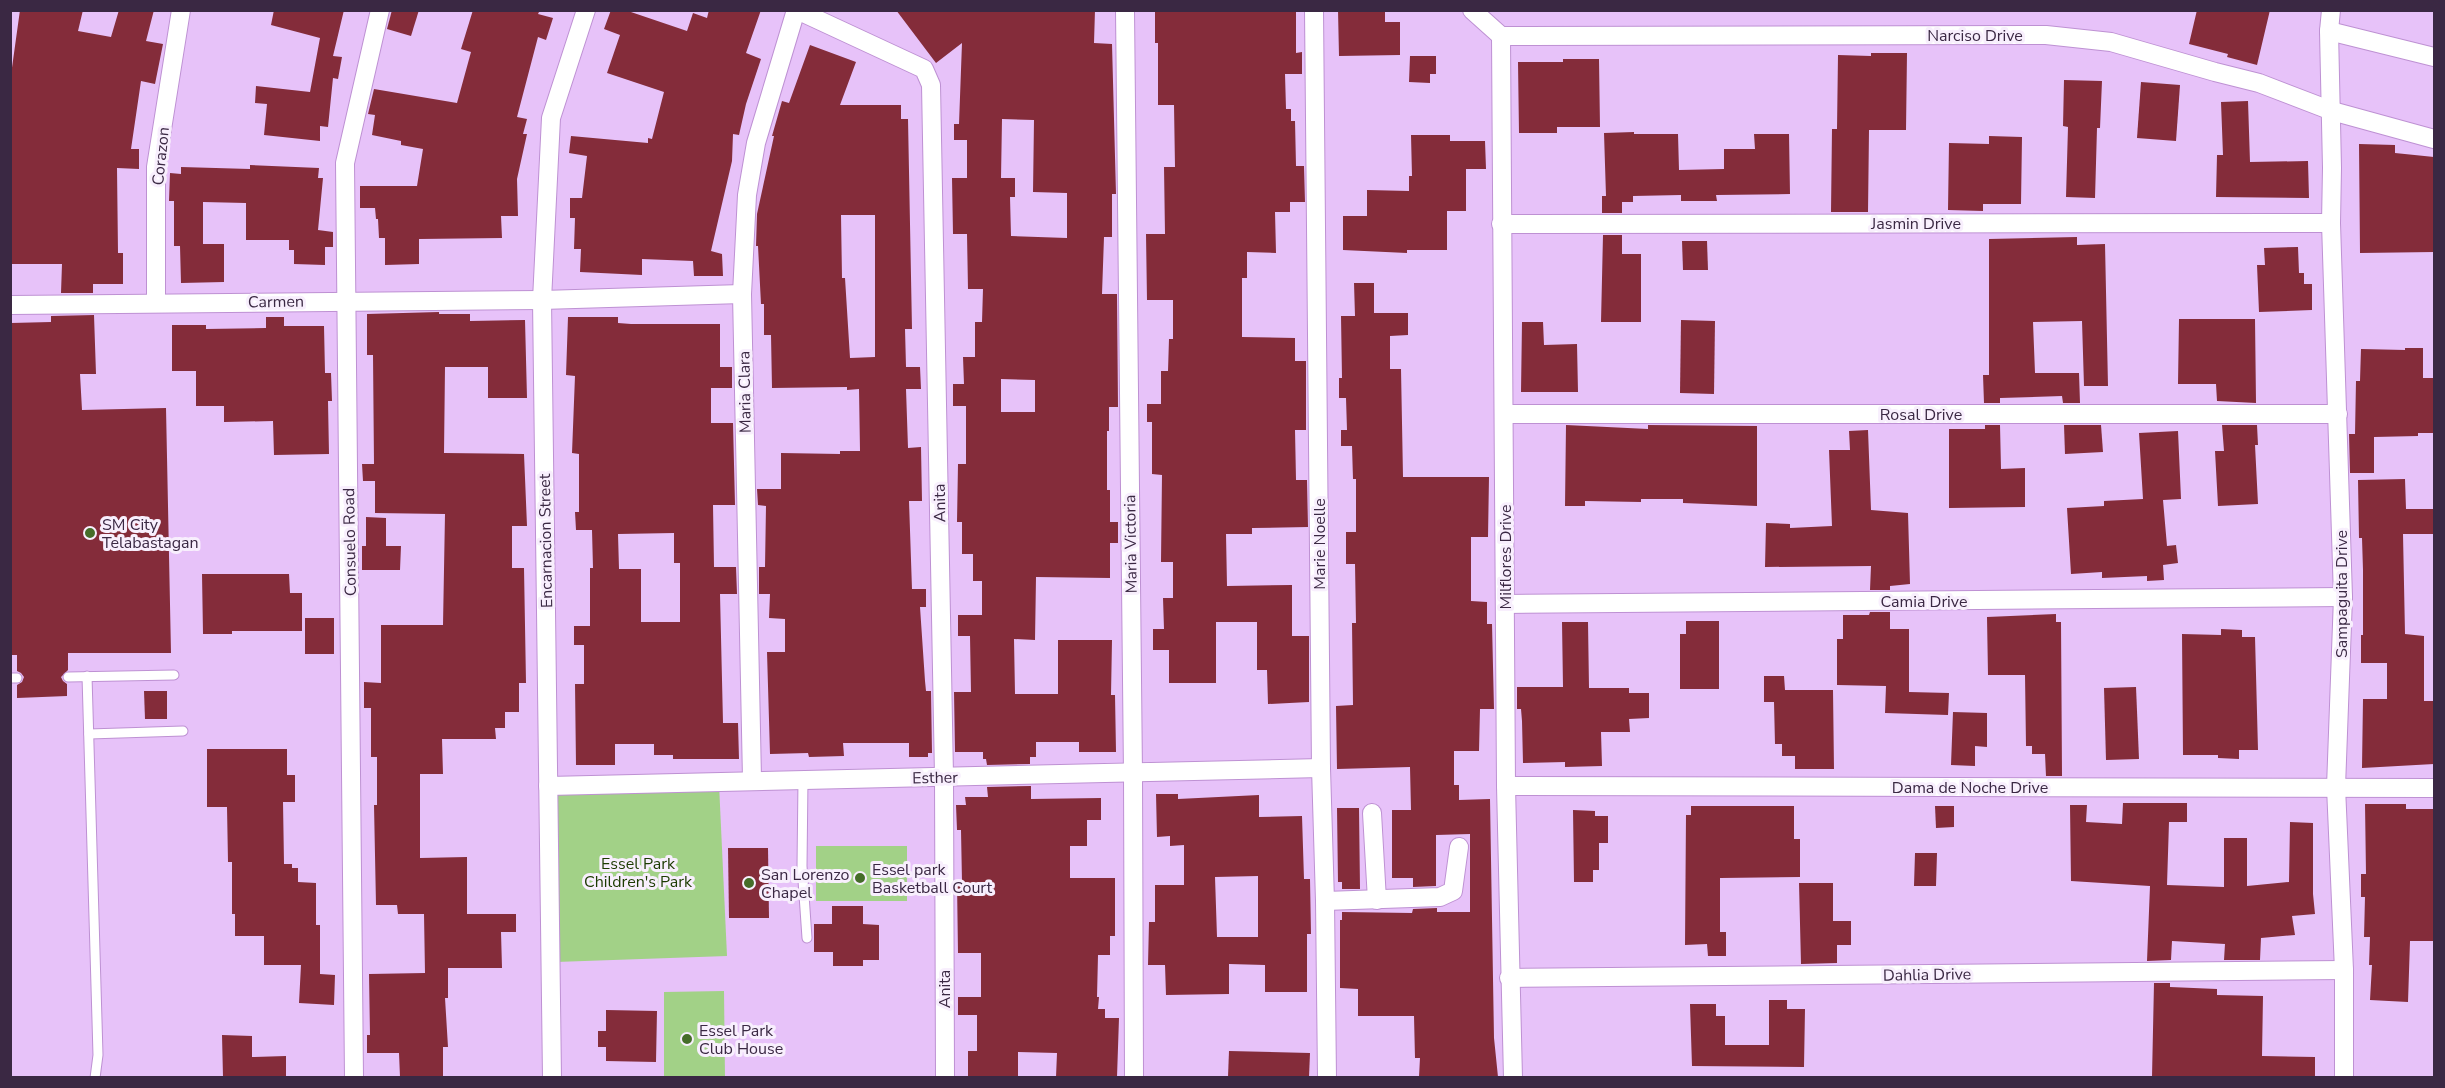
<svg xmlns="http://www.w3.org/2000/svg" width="2445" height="1088" font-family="'Nunito Sans',sans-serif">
  <rect width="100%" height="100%" fill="#e7c2f9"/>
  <g fill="#a2d187">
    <path d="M719 784 727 956 556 962 552 789Z"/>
    <rect x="816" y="846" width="91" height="55"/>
    <path d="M724 991 725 1077H664V992Z"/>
  </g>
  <g fill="#842c3a" fill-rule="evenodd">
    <path d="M20 10H83L78 31 111 37 119 10H154L146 41 163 44 155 84 141 81 131 149H139V169L117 168 118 253H123V284H93V293H61L62 264H10V82Z"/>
    <path d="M274 10H344L333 56 342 57 338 79 333 78 328 127 320 126V141L264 135 267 104 255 103 256 86 310 92 320 38 271 25Z"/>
    <path d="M392 10H419L411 36 387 29Z"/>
    <path d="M473 10H540L538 14 553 18 546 40 538 37 517 117 527 119 523 134H527L517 179 518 216H501L502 238 419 239V264L385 265V238H379L378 219H376L375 208H360V186H417L423 149 401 145V141L372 135 375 115 368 114 374 89 457 103 471 52 461 49Z"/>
    <path d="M611 10H625L687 31 693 13 707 18 709 10H761L746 53 761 59 746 104 739 135 733 134 732 161 711 251 722 254 723 276H694L693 261 642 259V275L580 272 581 249H574L575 218H570V198H582L587 156 569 153 571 136 648 143V138L652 139 664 92 607 73 620 35 604 29Z"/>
    <path d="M896 10H1095L1094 43 1112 44 1116 194H1112V237H1104L1102 294H1117L1118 407H1109V431H1107V490H1110V522H1118V543H1110V578L1036 577 1035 640 1014 639 1015 694H1058V640H1112L1111 695H1115L1116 752H1079V742H1036V757H1030V764L987 765 986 759H983V752H955L954 692H971L970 636H958V615H982V581H973V554H962V522H957L958 464H966V406H953V384H964L963 357H975V322H982L983 289H968L967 234H953L952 178H967V140H954V124H959L962 43 936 63ZM1002 119 1034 120 1033 192 1067 193V238L1011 236 1010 197H1015V178H1001ZM1001 379 1035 380V412H1001Z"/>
    <path d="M1155 10H1296V53L1302 52V74H1285L1286 109H1291V121H1295L1296 166H1304L1305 202H1290V212H1275L1276 253 1247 252V278H1242V337L1295 338V361H1306V430H1295L1296 480H1307L1308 527 1252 528V534H1226L1227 586 1292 585V636H1309V702L1268 704 1267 670H1257V622H1216V683H1169V650H1153V629H1164L1163 598H1173V562H1161L1162 475 1152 474V422H1147V404H1161V371H1168L1169 339H1173V300H1147L1146 234H1165L1164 167H1175L1174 105H1158V43H1155Z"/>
    <path d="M1338 10H1385V22H1400V55L1339 56Z"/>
    <path d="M2197 10H2270L2257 65 2227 57 2228 54 2189 44Z"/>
    <path d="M810 45 856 62 840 105H901V119H908L912 329H905L906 367H920L921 389H906L908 448 921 447 922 501H909L912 589H926V607H920L925 681 926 691H931L932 753H928V757H909V743H843L844 756 809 757 808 753 770 754 767 652H785V619L769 618 770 594H759V567H765L766 506 758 505 757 489H781V453L840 454V451H860L859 389 847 390V387L772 388 771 335H764V304H761L758 246H756L757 214 774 136H772L782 101 789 103ZM841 215H875V357L850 358 845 278H842Z"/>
    <path d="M1871 53H1907L1906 130H1869L1868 212H1831L1832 129H1837L1838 55 1871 56Z"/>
    <path d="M1410 56H1436V74H1430V83L1409 82Z"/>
    <path d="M1563 59H1599L1600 127H1557V133H1519L1518 62H1563Z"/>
    <path d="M2064 80 2102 81 2100 128H2097L2095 198 2066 197 2068 127 2063 126Z"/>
    <path d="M2141 82 2180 85 2176 141 2137 138Z"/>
    <path d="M2248 101 2250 162 2308 161 2309 198 2216 197 2217 155H2223L2221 102Z"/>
    <path d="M1634 132V134H1678L1679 170 1724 169V149H1755L1754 134H1789L1790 194 1716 195 1717 201H1681V195L1633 196V202H1622V213H1602V196H1606L1604 133Z"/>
    <path d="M1411 135H1450V141H1485L1486 169H1466V211H1447V250H1407V253L1343 250V216H1367V190L1409 191V176H1412Z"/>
    <path d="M1989 136 2022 137 2021 204H1983V211L1948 210 1949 143 1989 144Z"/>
    <path d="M2359 144 2395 145V153L2434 157V252L2360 253Z"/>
    <path d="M250 165 319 168 318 178H323L318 230 333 232V247H325V265L294 264V250H289V240H246V203L203 202V244H224V282L181 283 180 246H174V201H169L170 173 181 174V167L250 169Z"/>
    <path d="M1603 235H1622V254H1641V322H1601Z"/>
    <path d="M2077 237V245L2105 244 2108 386H2084L2082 321 2033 322 2035 373H2079L2080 403H2063L2062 396 2000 398V403H1984L1983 375H1989V239Z"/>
    <path d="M1682 241H1707L1708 270H1683Z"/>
    <path d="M2298 247 2299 273H2304V284H2312V310L2259 312 2257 265H2265L2264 248Z"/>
    <path d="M1354 283H1374V313H1408V335L1390 336V369H1401L1403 477H1489L1488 537H1471V601L1487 602V624H1492L1494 709H1480L1479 751H1454V785H1459V800L1490 799 1494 1038 1498 1077H1419L1420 1058H1415L1414 1016H1358V989L1340 988V920H1342V912L1412 913 1413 909 1437 908V912H1470V834L1436 835V886L1413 887V878H1392V810H1411L1410 767 1337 769 1336 706 1353 705 1352 623H1356L1355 564H1346V532H1356V479H1353L1352 446H1341V430H1347L1346 398H1339V378H1342L1341 316H1355Z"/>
    <path d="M439 312V314H470V321L525 320 527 398H488V367H445L444 453 524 454 527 526H512V568H524L526 683H519V712H505V728H495L496 739H442L443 774H420V858L467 857V914H516V932H501L502 968H448V998H445L448 1047H443V1077H400L399 1053H367V1035H370L369 974 425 973 424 914H398L397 905H376L374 805H377V757H371V708H364V682L381 683V625H443L445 514 375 513V481H363L362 464H374L373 355H367V314Z"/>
    <path d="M94 315 96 374H80L82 410 166 408 171 653H68V670L61 677 63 681 67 684V696L17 698V685L22 682 24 677 21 673 17 671V655H10L11 323 51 322V316Z"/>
    <path d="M266 317H284V326H324L325 373H331L332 401H328L329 454 274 455 273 421 224 422V406H196V371H172V325H206V329L266 328Z"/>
    <path d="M568 317H618V323L631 324H720V367H732V388H711V423H733L735 505H713L714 567H736L737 594H720L723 723H738L739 759H673V755H654V744H615V765H576L575 684H584V645H574V626H590V568H593L592 530H576L575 512H579V454L572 453 575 376 566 375ZM674 533V563H680V622H641V569H619L618 534Z"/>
    <path d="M2179 319H2255L2256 403 2217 401 2216 384H2178Z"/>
    <path d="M1681 320 1715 321 1714 394 1680 393Z"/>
    <path d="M1522 322H1543L1544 345 1577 344 1578 392H1521Z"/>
    <path d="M2405 348H2423V378H2434V433H2418V436L2374 437V473H2350L2349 434H2355L2356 381H2360L2361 349 2405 350Z"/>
    <path d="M1566 425 1648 429V425L1757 426V506L1683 503V499H1641V502L1585 501V506H1565Z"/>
    <path d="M1985 425H2000L2001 469 2025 468V507L1949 508V429H1985Z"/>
    <path d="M2064 425H2101L2103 452 2065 454Z"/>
    <path d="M2222 425H2257L2258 445H2255L2258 504 2218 506 2215 451H2224Z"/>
    <path d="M1868 430 1871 510 1908 513 1910 584 1890 586V590H1870L1871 566 1765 567 1766 523 1790 524V528L1832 526 1829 450H1850L1849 431Z"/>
    <path d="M2178 431 2181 499 2163 500 2167 546 2176 545 2178 563 2163 565 2164 580 2147 581V576L2102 578V572L2071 574 2067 508 2104 506V501L2143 499 2139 433Z"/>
    <path d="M2405 479 2406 509H2434V534H2403L2405 634 2424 636V701H2434V764L2362 768 2363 699H2387V663H2361V635H2363V570L2362 538H2359L2358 480Z"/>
    <path d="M366 517 386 518V546H401L400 570H362V546H366Z"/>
    <path d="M202 574H289L290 593H302V631H232V634H203Z"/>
    <path d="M1870 612H1890V629H1909V692L1949 693 1948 715 1885 713 1886 686 1837 685V639H1843V615H1869Z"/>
    <path d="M2056 614V622H2061L2062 776H2046L2045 754H2032V746H2026L2025 675H1988L1987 617Z"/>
    <rect x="305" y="618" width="29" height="36"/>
    <path d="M1686 621H1719V689H1680V634H1686Z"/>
    <path d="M1562 622H1588L1589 688H1629V693H1649V718L1629 719 1630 732H1601L1602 766 1565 767V762L1523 763 1522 721 1521 709H1517V687H1563Z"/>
    <path d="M2221 629 2242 630V637H2255L2258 750H2239V759L2218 758V755H2183L2182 634 2221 635Z"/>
    <path d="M1764 676H1784L1785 690H1833L1834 769H1795V756H1782V744H1775L1774 702H1764Z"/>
    <path d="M2136 687 2139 759 2106 760 2104 688Z"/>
    <path d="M144 691H167V719H145Z"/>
    <path d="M1953 712 1987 713V747L1975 746V766L1951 765Z"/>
    <path d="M207 749H287V775H295V802H283L284 864H292V868H298V882L316 883V925H320V974L335 975 334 1005 299 1003 301 965H264V936H235V914H232V862H228L227 807H207Z"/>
    <path d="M1031 786V799L1101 798V820H1087V846H1070V878H1115V936H1110V955H1098L1097 997H1099L1098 1009H1105V1018H1119L1117 1077H1056L1057 1053 1018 1052V1077H968V1051H977V1015H958V997H981V953H958L957 882H962L961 830H957L956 805H966L965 797H988L987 787Z"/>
    <path d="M1156 794H1178V799L1259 795V817L1302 816 1304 879H1310L1311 934H1307V992H1265V965L1229 964V994L1166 995 1165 965H1148L1149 922H1155V885H1184V845L1170 846V836L1157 837ZM1258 876V937H1217L1215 877Z"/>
    <path d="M2123 803H2187V822H2169L2167 885 2224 887V838H2247V886L2289 882 2290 822 2313 823V894L2315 914 2292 916 2295 935 2261 938 2260 960H2224L2225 944 2172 941 2171 960 2147 961 2150 886 2071 881 2070 805H2087L2086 822 2122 824Z"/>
    <path d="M2365 804H2406V809H2434V941H2410L2408 1002 2370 1000 2372 965H2369L2370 937H2364L2365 897H2361V874H2366Z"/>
    <path d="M1691 806H1794V839H1800V877L1720 878V932H1726V956H1708L1707 944 1685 945 1686 815H1691Z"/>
    <path d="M1935 806H1954V827L1936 828Z"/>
    <path d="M1337 808H1359L1360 889H1342V882H1338Z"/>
    <path d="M1573 810 1595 811V816H1608V843H1599V870H1593V882H1574Z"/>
    <path d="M728 848H768L769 918H729Z"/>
    <path d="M1915 853H1937L1936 886H1914Z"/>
    <path d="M1799 883H1833V921H1851V945H1837V963L1801 964Z"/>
    <path d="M832 906H863V924L879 925V960H863V966H833V952H814V924H832Z"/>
    <path d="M2154 983H2170V987L2217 989V995L2263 996 2262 1056 2315 1057V1077H2152Z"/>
    <path d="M1769 1000H1787V1009H1805L1804 1067 1692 1066 1690 1004H1716V1016H1725V1045H1769Z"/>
    <path d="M606 1010 657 1011 656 1062 606 1061V1047H598V1031H606Z"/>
    <path d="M222 1035 252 1036V1057L286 1056V1077H223Z"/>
    <path d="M1229 1051 1310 1053 1309 1077H1228Z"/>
  </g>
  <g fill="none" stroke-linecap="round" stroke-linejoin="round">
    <defs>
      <g id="service">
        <path d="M87 676 98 1055 95 1078"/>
        <path d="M68 677 174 675"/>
        <path d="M10 678H17"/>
        <path d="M89 734 183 731"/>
        <path d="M803 780 802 866 807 938"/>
      </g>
      <g id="minor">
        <path d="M797 10 924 69 931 85 944 776 945 1078"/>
        <path d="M1125 10 1133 774 1134 1078"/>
        <path d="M1314 10 1321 768 1325 901 1327 1078"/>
        <path d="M1472 10 1501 36"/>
        <path d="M2331 10 2329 31 2332 168 2331 223 2343 597 2336 787 2344 970V1078"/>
        <path d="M2329 31 2434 57"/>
        <path d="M1501 36 1506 786 1513 1078"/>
        <path d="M1501 36 2046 35 2111 42 2215 72 2259 83 2332 111 2434 139"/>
        <path d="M1501 224 2331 223"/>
        <path d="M156 303V167L181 10"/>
        <path d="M10 305 542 300 742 294"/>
        <path d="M1504 414H2338"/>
        <path d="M1505 604 2343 597"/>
        <path d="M752 779 742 294 747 195 756 143 796 10"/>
        <path d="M548 786 1321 768"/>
        <path d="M1506 786 2434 788"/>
        <path d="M1372 813 1377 900"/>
        <path d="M1325 901 1440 897 1453 891 1459 847"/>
        <path d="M1509 978 2344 970"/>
        <path d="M354 1078 345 163 380 10"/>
        <path d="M552 1078 542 300 551 118 586 10"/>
      </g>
    </defs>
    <use href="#service" stroke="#be91d3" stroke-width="11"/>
    <use href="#minor" stroke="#be91d3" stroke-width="20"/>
    <use href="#service" stroke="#fff" stroke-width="9"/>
    <use href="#minor" stroke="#fff" stroke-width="18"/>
  </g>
  <g fill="#456d29" stroke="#f8effd" stroke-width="2">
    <circle cx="90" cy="533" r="6"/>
    <circle cx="860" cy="878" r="6"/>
    <circle cx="749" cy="883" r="6"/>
    <circle cx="687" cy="1039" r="6"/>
  </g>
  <g text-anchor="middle" stroke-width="6" stroke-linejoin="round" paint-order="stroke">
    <g font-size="16" fill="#3a2843" stroke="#f8effd">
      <text x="1975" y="41">Narciso Drive</text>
      <text transform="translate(160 156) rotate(-84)" y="6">Corazon</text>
      <text x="1916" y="229">Jasmin Drive</text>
      <text transform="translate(276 301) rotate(-1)" y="6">Carmen</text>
      <text transform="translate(744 392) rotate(-91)" y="6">Maria Clara</text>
      <text x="1921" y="420">Rosal Drive</text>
      <text transform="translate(939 503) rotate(-91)" y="6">Anita</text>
      <text transform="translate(545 541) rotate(-91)" y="6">Encarnacion Street</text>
      <text transform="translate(349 542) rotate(-91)" y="6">Consuelo Road</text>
      <text transform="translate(1130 544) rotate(-91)" y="6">Maria Victoria</text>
      <text transform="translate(1319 544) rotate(-90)" y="6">Marie Noelle</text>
      <text transform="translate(1505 557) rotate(-90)" y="6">Milflores Drive</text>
      <text transform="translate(2341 594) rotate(-90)" y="6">Sampaguita Drive</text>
      <text x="1924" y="607">Camia Drive</text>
      <text transform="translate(935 777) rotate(-1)" y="6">Esther</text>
      <text x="1970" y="793">Dama de Noche Drive</text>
      <text transform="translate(1927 974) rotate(-1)" y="6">Dahlia Drive</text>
      <text transform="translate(944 989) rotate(-90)" y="6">Anita</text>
    </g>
    <g font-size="16" fill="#3a2843" stroke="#f8effd" text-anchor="start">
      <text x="102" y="530">SM City<tspan x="102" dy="18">Telabastagan</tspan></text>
      <text x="872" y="875">Essel park<tspan x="872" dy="18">Basketball Court</tspan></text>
      <text x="761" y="880">San Lorenzo<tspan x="761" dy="18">Chapel</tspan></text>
      <text x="699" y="1036">Essel Park<tspan x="699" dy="18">Club House</tspan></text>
    </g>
    <g font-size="16" fill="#1c3b01" stroke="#f8effd">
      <text x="638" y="869">Essel Park<tspan x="638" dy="18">Children's Park</tspan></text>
    </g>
  </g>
  <rect width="2445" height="1088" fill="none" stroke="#3a2843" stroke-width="24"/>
</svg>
